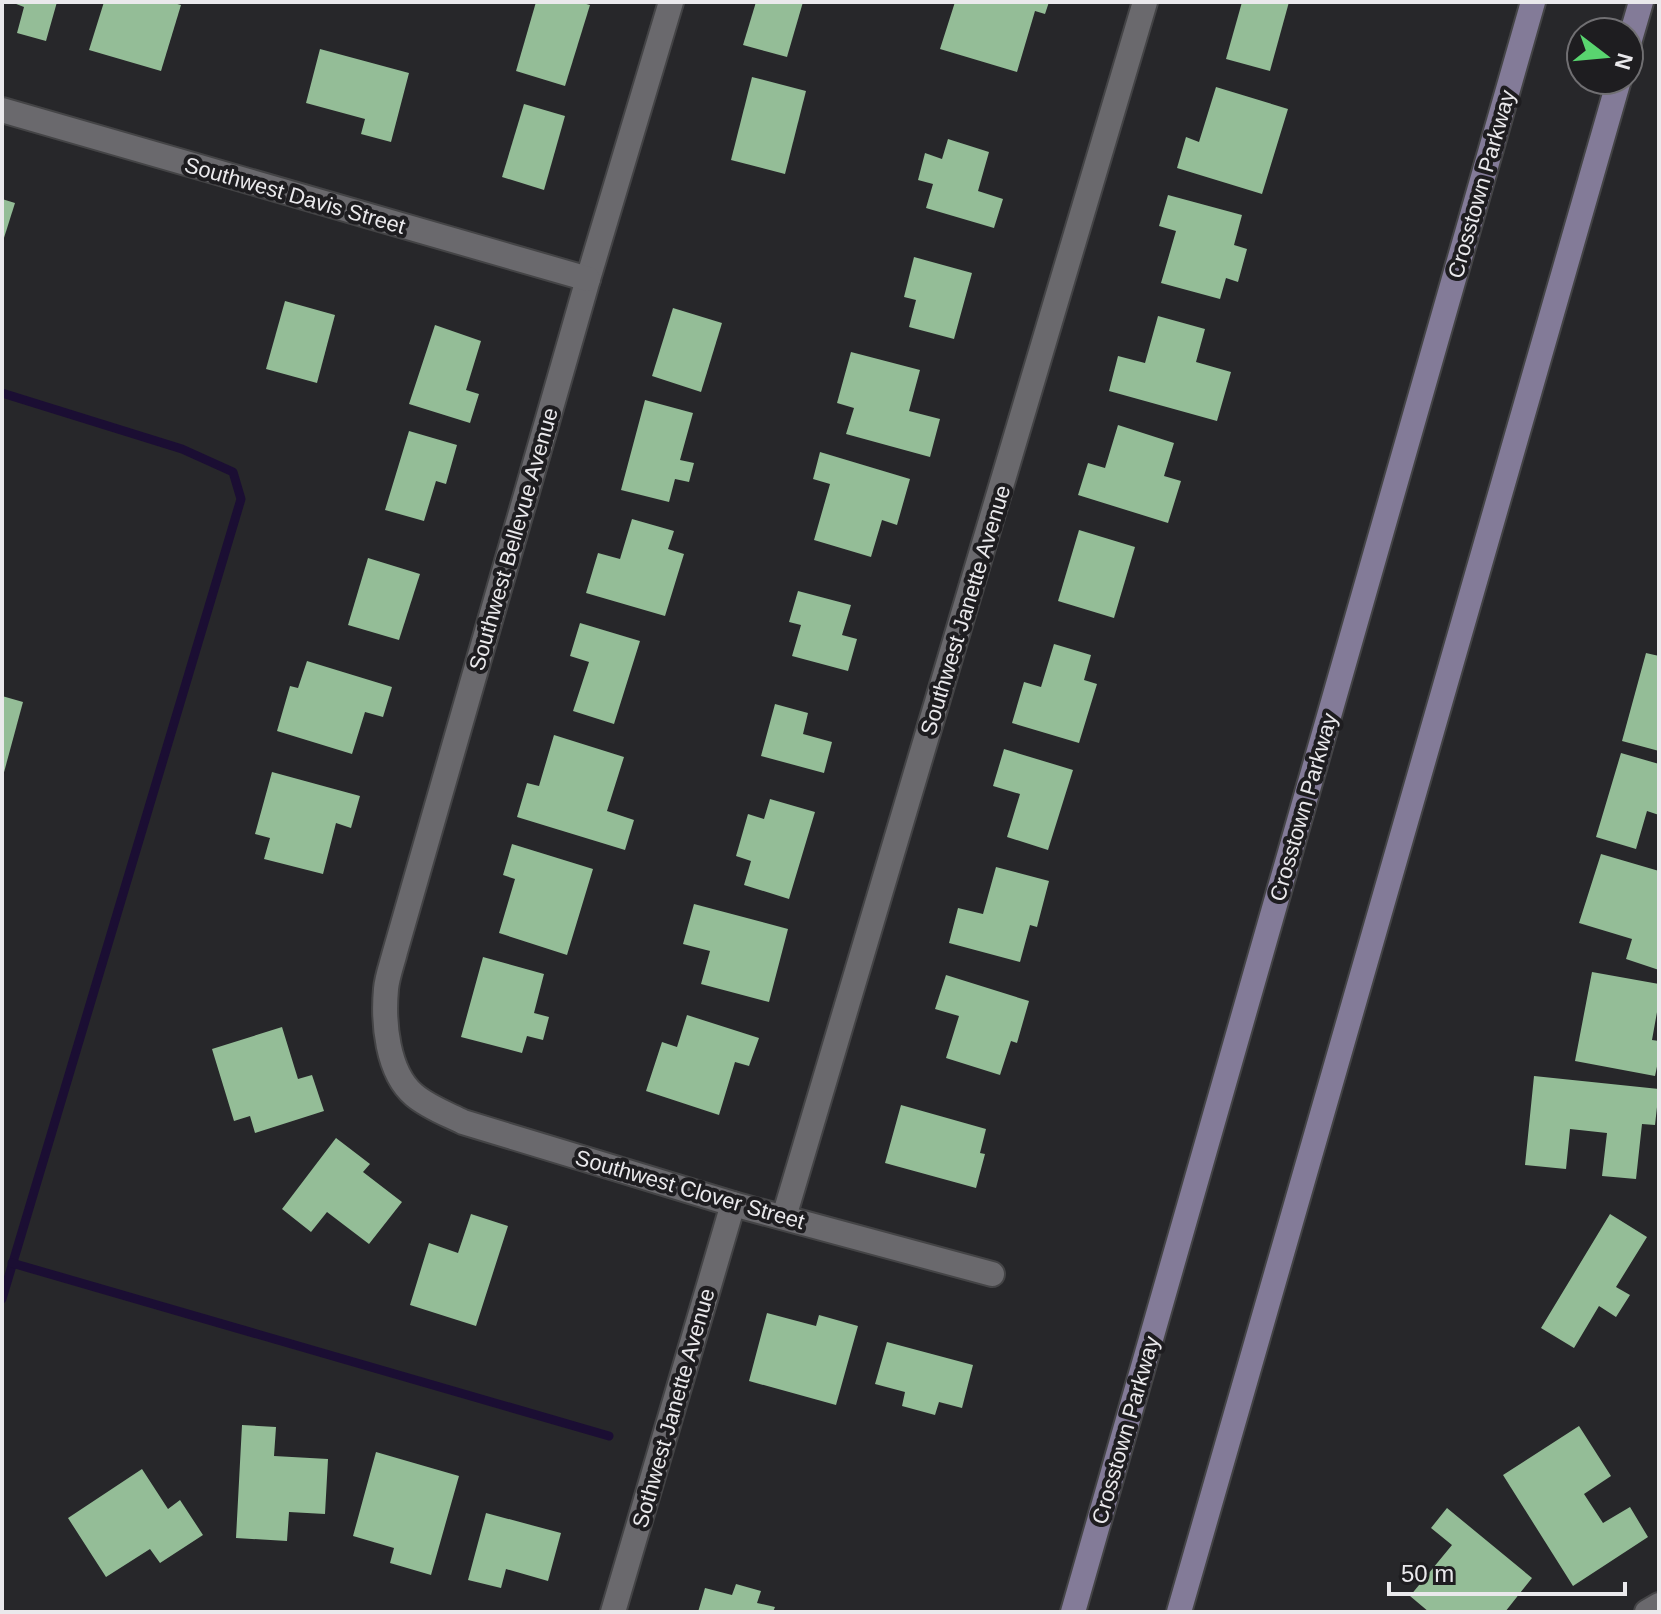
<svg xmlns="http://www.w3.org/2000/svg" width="1661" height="1614" font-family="Helvetica,sans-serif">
  <rect width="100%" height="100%" fill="#27272a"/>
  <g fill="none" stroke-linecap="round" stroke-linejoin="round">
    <g stroke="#1b0e33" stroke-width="9">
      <path d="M2 393 182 449 233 472 241 499 2 1299"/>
      <path d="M12 1263 609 1436"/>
    </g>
  </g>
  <g fill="#94bd97">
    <path d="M11 2H57L46 41 17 33 24 7Z"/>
    <path d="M104 2H170L181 5 161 71 89 50Z"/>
    <path d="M536 2H579L590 5 565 86 516 71Z"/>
    <path d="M756 2H803L787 57 743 45Z"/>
    <path d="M955 2H1049L1045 14 1035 11 1017 72 940 49Z"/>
    <path d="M1242 2H1289L1270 71 1226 59Z"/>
    <path d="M320 49 409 73 391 142 361 134 365 119 306 103Z"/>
    <path d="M752 77 806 91 785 174 731 160Z"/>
    <path d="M1216 87 1288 109 1262 194 1177 168 1186 137 1199 142Z"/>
    <path d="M524 104 565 116 544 190 502 177Z"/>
    <path d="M948 139 989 152 978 191 1003 199 994 228 926 208 933 184 918 180 925 153 942 159Z"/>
    <path d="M1168 195 1242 215 1234 245 1247 249 1238 282 1226 278 1220 299 1161 283 1176 231 1159 226Z"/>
    <path d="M2 199 15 203 3 241H2Z"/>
    <path d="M914 257 972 273 954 339 909 327 916 300 904 297Z"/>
    <path d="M285 301 335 315 317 383 266 369Z"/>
    <path d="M673 308 722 323 701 392 652 376Z"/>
    <path d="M1158 316 1205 329 1196 362 1231 372 1217 421 1109 391 1118 356 1145 363Z"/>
    <path d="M435 325 481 341 466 390 479 394 470 423 409 404Z"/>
    <path d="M851 352 920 370 909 411 940 419 930 457 846 434 854 408 837 403Z"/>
    <path d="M645 400 693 413 680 460 694 463 689 482 675 479 669 502 621 490Z"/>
    <path d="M1118 425 1174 443 1164 476 1181 481 1168 523 1078 495 1088 463 1105 468Z"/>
    <path d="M409 431 457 445 446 484 436 481 424 521 385 510Z"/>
    <path d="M820 452 910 479 897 525 882 520 871 557 814 540 830 484 813 479Z"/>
    <path d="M632 519 674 531 668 549 684 554 665 616 586 593 598 553 620 559Z"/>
    <path d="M1079 530 1135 547 1114 618 1058 601Z"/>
    <path d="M368 558 420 574 399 640 348 625Z"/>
    <path d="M798 591 851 605 842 635 857 639 848 671 792 656 801 625 789 622Z"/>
    <path d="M580 623 640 641 614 724 573 711 589 662 570 656Z"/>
    <path d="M1054 644 1091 655 1084 680 1097 684 1079 743 1012 723 1024 682 1041 687Z"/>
    <path d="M1646 653 1659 656V751L1622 741Z"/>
    <path d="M307 661 392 687 383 717 365 712 352 754 277 731 290 686 298 688Z"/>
    <path d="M2 696 23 702 3 776H2Z"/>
    <path d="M775 704 808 713 803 734 832 742 824 773 761 756Z"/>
    <path d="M554 735 624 757 607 811 634 820 625 850 517 817 527 783 539 786Z"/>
    <path d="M1004 749 1073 770 1048 850 1007 837 1020 794 993 786Z"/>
    <path d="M1621 753 1659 764V815L1647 811 1636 849 1596 837Z"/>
    <path d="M272 772 360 796 351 828 336 823 323 874 264 859 270 838 255 834Z"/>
    <path d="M770 799 815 812 789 899 744 885 751 861 736 856 748 814 764 819Z"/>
    <path d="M512 844 593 869 567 955 499 933 515 879 503 875Z"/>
    <path d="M1601 854 1659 871V970L1626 959 1632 939 1579 923Z"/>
    <path d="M996 867 1049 881 1037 927 1030 925 1020 962 949 943 958 908 983 914Z"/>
    <path d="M694 904 788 929 769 1002 701 984 710 951 683 944Z"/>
    <path d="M483 957 544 974 534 1013 549 1017 543 1040 527 1036 522 1053 461 1037Z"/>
    <path d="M1592 972 1659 984V1001L1652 1040 1659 1041V1057L1655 1076 1575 1061Z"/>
    <path d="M946 975 1029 1001 1017 1043 1011 1041 1000 1075 946 1058 959 1016 935 1009Z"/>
    <path d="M687 1015 759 1038 749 1066 735 1062 719 1115 646 1091 662 1042 677 1047Z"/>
    <path d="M282 1027 298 1079 312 1075 324 1111 255 1133 250 1116 234 1121 212 1049Z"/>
    <path d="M1534 1076 1659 1089 1655 1125 1642 1124 1636 1179 1602 1176 1607 1133 1570 1129 1566 1169 1525 1165Z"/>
    <path d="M901 1105 986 1129 980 1153 985 1154 976 1188 885 1163Z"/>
    <path d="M336 1138 370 1164 363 1172 402 1202 369 1244 327 1212 311 1232 282 1209Z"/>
    <path d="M471 1214 508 1226 476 1326 410 1305 429 1243 458 1253Z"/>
    <path d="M1610 1214 1647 1237 1616 1287 1630 1295 1616 1317 1599 1306 1574 1348 1541 1328Z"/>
    <path d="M767 1313 816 1326 819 1315 858 1326 836 1405 749 1381Z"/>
    <path d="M887 1342 973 1365 962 1408 939 1402 935 1415 902 1406 905 1392 875 1384Z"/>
    <path d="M242 1425 276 1427 274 1456 328 1459 325 1514 289 1512 287 1541 236 1538Z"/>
    <path d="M1579 1426 1611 1476 1584 1494 1603 1523 1630 1507 1648 1537 1573 1586 1503 1475Z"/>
    <path d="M376 1452 459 1476 431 1575 390 1563 394 1548 353 1536Z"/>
    <path d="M142 1469 168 1509 180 1500 203 1535 160 1563 150 1549 106 1577 68 1518Z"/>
    <path d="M1447 1508 1532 1578 1505 1612H1429L1410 1596 1452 1545 1431 1528Z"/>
    <path d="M486 1513 561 1533 548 1581 506 1569 501 1588 468 1580Z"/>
    <path d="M736 1584 761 1591 757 1603 775 1607 773 1612H698L705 1588 732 1595Z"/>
  </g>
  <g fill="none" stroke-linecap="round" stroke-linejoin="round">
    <defs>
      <g id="street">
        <path d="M671 2 588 279 395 952C392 964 387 977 386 989 383 1022 387 1072 414 1095 428 1107 447 1114 463 1122L733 1204 992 1274"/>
        <path d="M2 110 588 279"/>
        <path d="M784 1217 1145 2"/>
        <path d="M613 1612 733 1204"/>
        <path d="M1647 1612 1659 1605"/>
      </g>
      <g id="secondary">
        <path d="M1629 43 1641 2"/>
        <path d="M1073 1612 1533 2"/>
        <path d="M1179 1612 1619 80"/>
      </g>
    </defs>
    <use href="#street" stroke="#444446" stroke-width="28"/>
    <use href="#secondary" stroke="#444446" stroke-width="28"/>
    <use href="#street" stroke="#6a696d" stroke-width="24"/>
    <use href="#secondary" stroke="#837b98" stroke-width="24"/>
  </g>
  <g text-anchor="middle" stroke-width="8" stroke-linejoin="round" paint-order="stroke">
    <g font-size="22" fill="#eae9ec" stroke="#1e1d20">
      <text transform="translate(1481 184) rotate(-74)" y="8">Crosstown Parkway</text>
      <text transform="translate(295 195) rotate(16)" y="8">Southwest Davis Street</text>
      <text transform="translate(513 539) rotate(-74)" y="8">Southwest Bellevue Avenue</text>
      <text transform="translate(965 610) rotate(-73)" y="8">Southwest Janette Avenue</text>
      <text transform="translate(1303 807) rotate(-74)" y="8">Crosstown Parkway</text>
      <text transform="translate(690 1189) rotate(16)" y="8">Southwest Clover Street</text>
      <text transform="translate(673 1408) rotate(-74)" y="8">Sothwest Janette Avenue</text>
      <text transform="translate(1125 1430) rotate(-74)" y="8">Crosstown Parkway</text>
    </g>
  </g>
  <rect width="1661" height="1614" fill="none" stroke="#eae9ec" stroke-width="8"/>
  <g transform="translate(1605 56) rotate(106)"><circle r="38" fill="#1e1d20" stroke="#706f72" stroke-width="2"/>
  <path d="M0-6L14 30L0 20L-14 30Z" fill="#59d56f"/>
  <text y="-12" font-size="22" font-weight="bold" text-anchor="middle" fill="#eae9ec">N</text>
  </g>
  <path d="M1389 1582v12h236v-12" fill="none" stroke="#eae9ec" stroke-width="4"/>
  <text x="1401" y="1582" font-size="24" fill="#eae9ec" stroke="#1e1d20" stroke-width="6" paint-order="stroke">50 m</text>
</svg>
